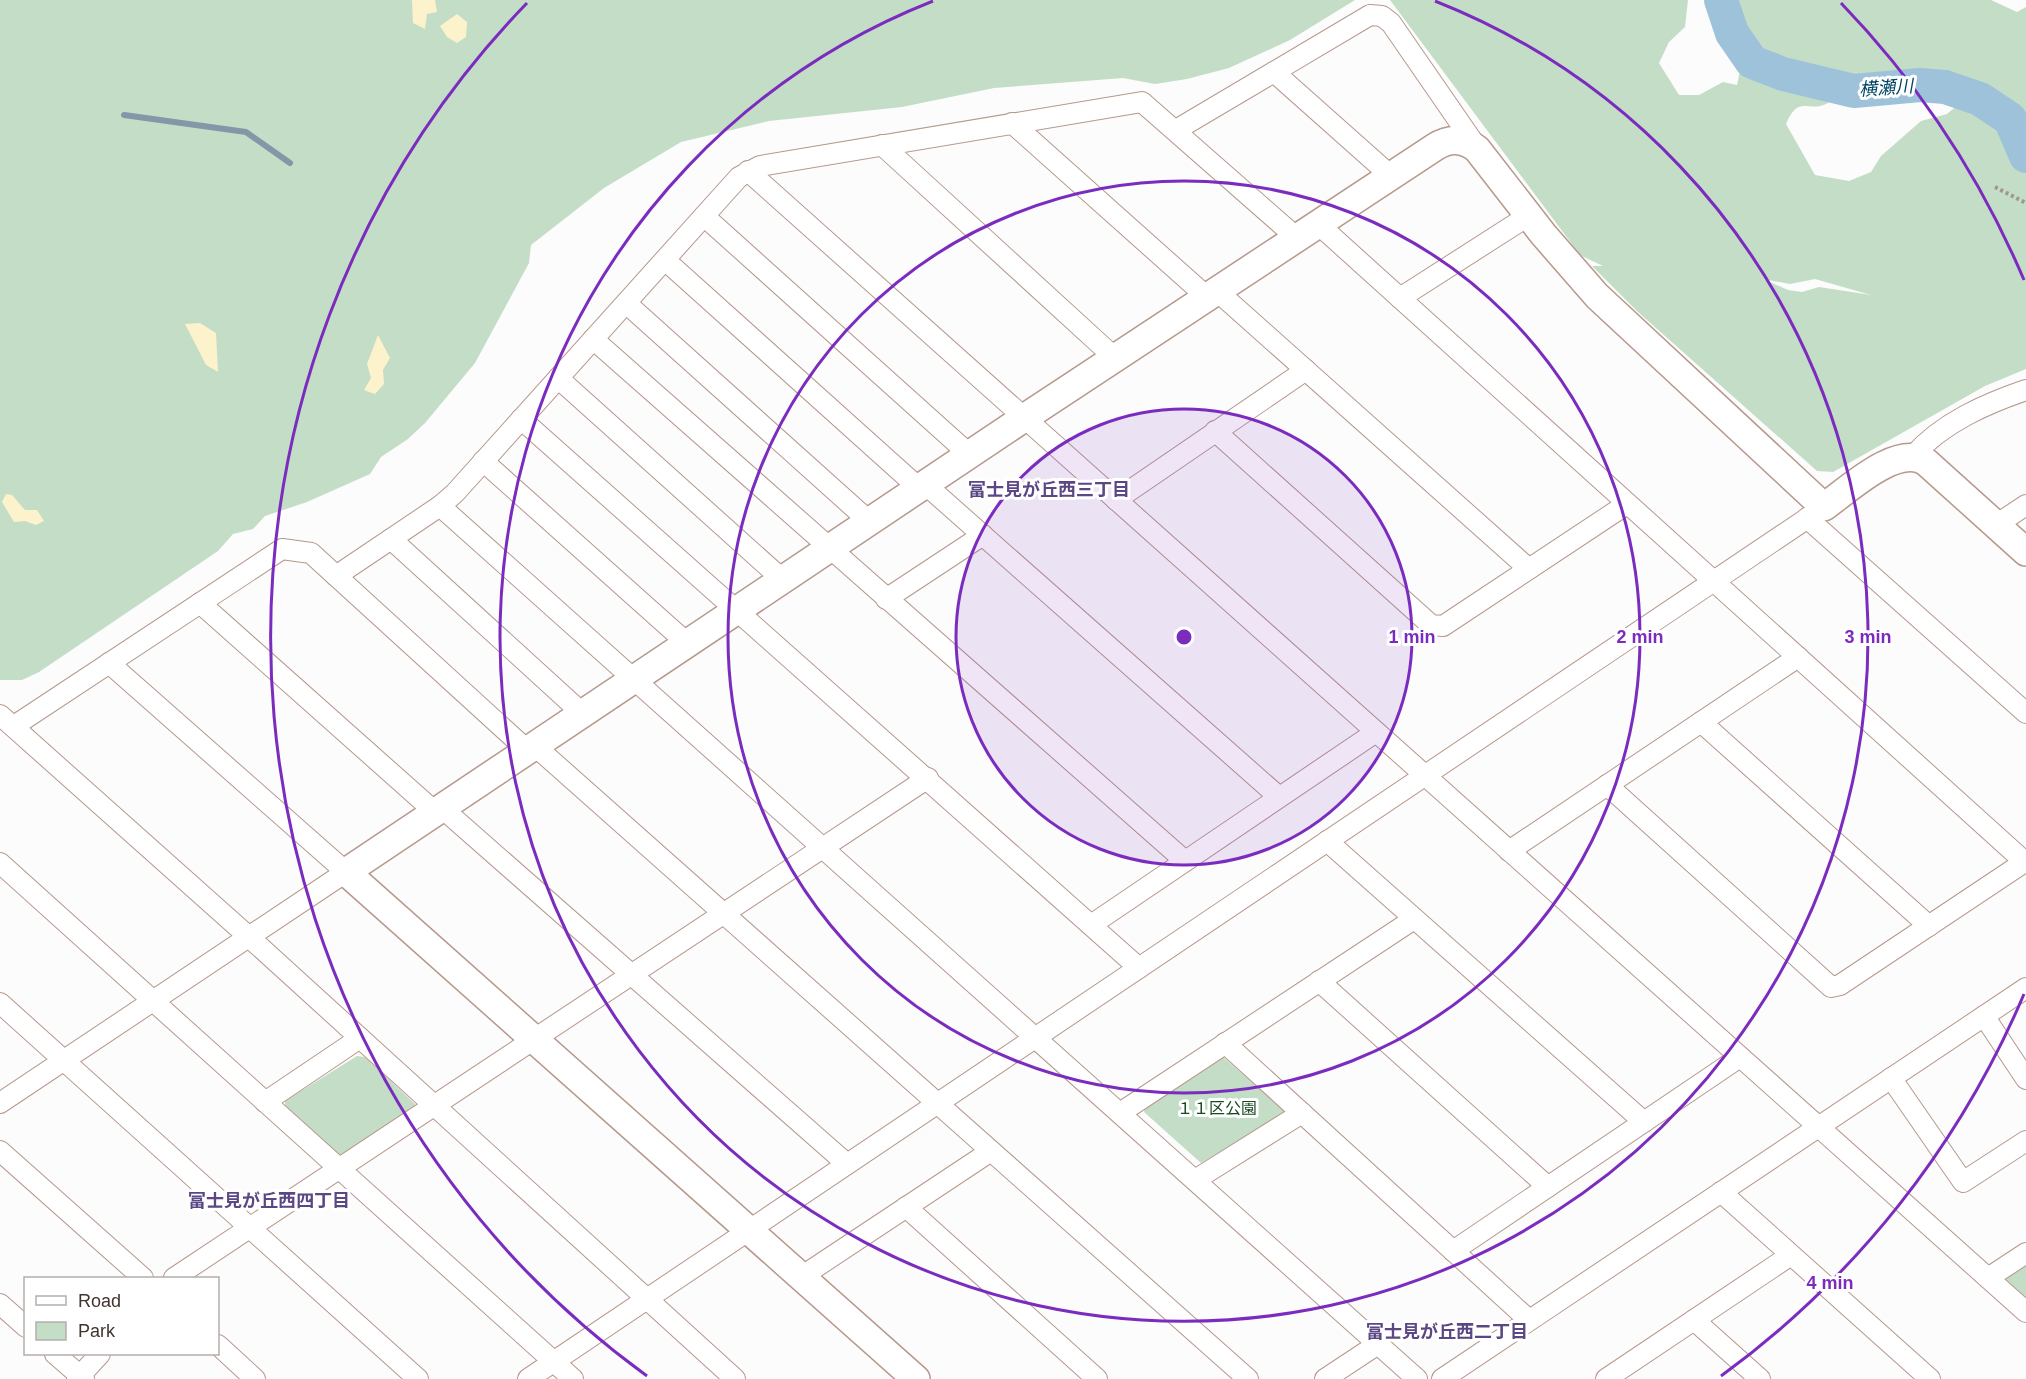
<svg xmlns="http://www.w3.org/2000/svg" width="2026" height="1379" font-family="Arial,'Noto Sans JP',sans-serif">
  <rect width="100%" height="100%" fill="#fbfcfb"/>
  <g fill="#c4ddc6" fill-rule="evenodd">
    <path d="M0 0H1355L1290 40 1229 68 1187 79 1155 84 1123 78 994 88 902 107 769 121 681 142 604 188 531 245 529 263 475 363 425 423 408 439 381 457 370 474 307 502 265 516 253 529 233 534 218 551 39 672 22 680H0Z"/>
    <path d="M1390 0H1688L1685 27 1669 42 1659 63 1679 95H1699L1723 82 1737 85 1742 62 1746 57 1762 60 1774 78 1790 86 1825 77 1856 76C1847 84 1838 97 1828 103 1809 114 1799 93 1786 124L1815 175 1849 181 1871 172 1881 156 1921 121 1947 114 1959 104 1921 99 1880 100 1870 96 1884 79 1808 71 1789 58 1759 50 1741 22 1733 0H1991L2017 12 2026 7V369L1985 386 1833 472 1817 471 1638 312 1592 266H1603L1582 256 1577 251ZM1763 279 1790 284 1815 279 1871 295 1819 287 1802 292 1788 290Z"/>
    <path d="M357 1056 365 1057 415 1104 416 1109 345 1154H338L285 1106V1101Z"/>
    <path d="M1223 1057 1286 1112 1201 1163 1144 1112 1145 1107Z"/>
    <path d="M2026 1261V1304L2006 1286C2004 1272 2016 1268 2026 1261Z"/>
  </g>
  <g fill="#fcf2cc">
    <path d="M412 0H435L437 12 427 14 425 29 413 23Z"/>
    <path d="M457 14 467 22 466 37 457 43 447 37 440 26Z"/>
    <path d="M200 323 216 333 218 372 206 365 185 324Z"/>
    <path d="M378 335 390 358 383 370 384 384 375 394 364 390 371 378 367 364Z"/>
    <path d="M6 494 12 495 25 510H37L44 521 36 525 25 521 14 522 2 502Z"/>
  </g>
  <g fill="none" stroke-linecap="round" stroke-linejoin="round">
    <path stroke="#8297a7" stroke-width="6" d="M124 115 246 132 290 163"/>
    <path stroke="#9ec2da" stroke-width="34" d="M1721 0 1732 33 1752 62 1783 74 1854 91 1920 85 1945 87 1980 99 2010 119 2026 156"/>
    <defs>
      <g id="street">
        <path d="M1274 72 1391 176"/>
        <path d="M1012 123 1207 297"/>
        <path d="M1176 130 1370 15 1382 16 1391 23 1478 149"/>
        <path d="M882 145 1115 358"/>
        <path d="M748 171 2026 1312"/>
        <path d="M704 216 970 455"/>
        <path d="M1318 224 2026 863"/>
        <path d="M665 260 920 489"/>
        <path d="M1217 291 1529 569"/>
        <path d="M1400 298 1528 216"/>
        <path d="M626 303 870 522"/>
        <path d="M593 339 1185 861"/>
        <path d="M558 378 783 580"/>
        <path d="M521 419 1139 968"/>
        <path d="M1215 431 1431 625 1443 626 1627 504"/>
        <path d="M1913 456C1942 423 1985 404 2026 390"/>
        <path d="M483 461 688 644"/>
        <path d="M926 485 1279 797"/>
        <path d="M1116 500 1306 370"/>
        <path d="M440 506 1417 1379"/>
        <path d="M1807 518 2026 713"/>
        <path d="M1996 525 2026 505"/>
        <path d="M391 539 583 714"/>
        <path d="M336 576 440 506 455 493 739 177 760 166 1142 102 1297 238"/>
        <path d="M886 599 983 535"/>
        <path d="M200 603 435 812"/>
        <path d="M0 715 249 937 735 1379"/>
        <path d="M1701 722 1929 926"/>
        <path d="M14 726 282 549 311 553 528 751"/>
        <path d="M535 746 1248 1379"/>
        <path d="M1607 785 1831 987 1840 985 2026 861"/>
        <path d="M442 808 847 1164"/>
        <path d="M1327 841 1644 1122"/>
        <path d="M1509 851 1798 657"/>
        <path d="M0 863 573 1379"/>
        <path d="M1091 925 1376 732"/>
        <path d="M1319 981 1548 1187"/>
        <path d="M0 1003 418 1379"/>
        <path d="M1984 1016 2026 1079"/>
        <path d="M1225 1043 1529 1320"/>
        <path d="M1891 1078 1963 1182 2026 1141"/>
        <path d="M265 1102 360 1038"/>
        <path d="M0 1103 346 872 109 663"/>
        <path d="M1120 1113 1414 919"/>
        <path d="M0 1151 143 1278"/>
        <path d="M1195 1180 1302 1113"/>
        <path d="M1721 1192 1930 1379"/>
        <path d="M906 1207 1097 1379"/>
        <path d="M1453 1251 1740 1057"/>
        <path d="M801 1277 991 1151"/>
        <path d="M174 1278 928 778"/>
        <path d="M1988 1278 2026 1253"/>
        <path d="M0 1304 26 1327"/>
        <path d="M1694 1320 1760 1379"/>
        <path d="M218 1345 255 1379"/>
        <path d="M55 1354 84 1379"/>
        <path d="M77 1379 100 1354"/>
        <path d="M528 1379 1824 507"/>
        <path d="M1325 1379 1378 1344"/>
        <path d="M1442 1379 2026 988"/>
        <path d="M1606 1379 1791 1255"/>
      </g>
      <path id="secondary" d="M916 1379 346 872 1024 418 1435 147C1449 138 1463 138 1477 149L1543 234 1597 296 1824 507C1848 490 1897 443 1926 462L2026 552"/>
    </defs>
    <use href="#street" stroke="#b6988c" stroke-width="22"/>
    <use href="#secondary" stroke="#b6988c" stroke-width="30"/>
    <path stroke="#9e9895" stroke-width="4" stroke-dasharray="3 3" stroke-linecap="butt" d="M1995 187 2026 203"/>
    <use href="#street" stroke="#fff" stroke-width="20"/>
    <use href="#secondary" stroke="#fff" stroke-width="27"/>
  </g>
  <circle cx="1184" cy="637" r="228" fill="#7b2cbf" fill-opacity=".12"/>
  <g fill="none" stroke="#7b2cbf" stroke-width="3">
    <circle cx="1184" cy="637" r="228"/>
    <circle cx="1184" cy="637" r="456"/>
    <path d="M1435 1A684 684 0 1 1 933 1"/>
    <path d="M2024 994A913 913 0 0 1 1721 1376M647 1376A913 913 0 0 1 527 3M1841 3A913 913 0 0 1 2024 280"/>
  </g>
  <g text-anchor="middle" stroke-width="6" stroke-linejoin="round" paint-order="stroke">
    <g font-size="16" fill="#184721" stroke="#fff">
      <text x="1217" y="1114">１１区公園</text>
    </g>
    <g font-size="18" font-style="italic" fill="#004565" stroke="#fff">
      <text transform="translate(1886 88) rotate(-4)" y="6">横瀬川</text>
    </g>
    <g font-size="18" font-weight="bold" fill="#5b4784" stroke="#fff">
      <text x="1049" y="496">富士見が丘西三丁目</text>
      <text x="269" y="1207">富士見が丘西四丁目</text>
      <text x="1447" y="1338">富士見が丘西二丁目</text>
    </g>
  </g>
  <circle cx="1184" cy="637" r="9" fill="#7b2cbf" stroke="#fff" stroke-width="3"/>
  <g font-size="18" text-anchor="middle" font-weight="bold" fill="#7b2cbf" stroke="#fff" stroke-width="6" stroke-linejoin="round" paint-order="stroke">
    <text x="1412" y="643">1 min</text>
    <text x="1640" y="643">2 min</text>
    <text x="1868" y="643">3 min</text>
    <text x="1830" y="1289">4 min</text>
  </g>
  <rect x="24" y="1277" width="195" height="78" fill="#ffffff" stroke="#b3aeac" stroke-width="1.5"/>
  <rect x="36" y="1296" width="30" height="9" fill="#ffffff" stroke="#b3aeac" stroke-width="1.5"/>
  <text x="78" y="1307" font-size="18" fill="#41342f">Road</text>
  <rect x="36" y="1322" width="30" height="18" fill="#c4ddc6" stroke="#b3aeac" stroke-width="1.5"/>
  <text x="78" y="1337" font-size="18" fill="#41342f">Park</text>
</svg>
